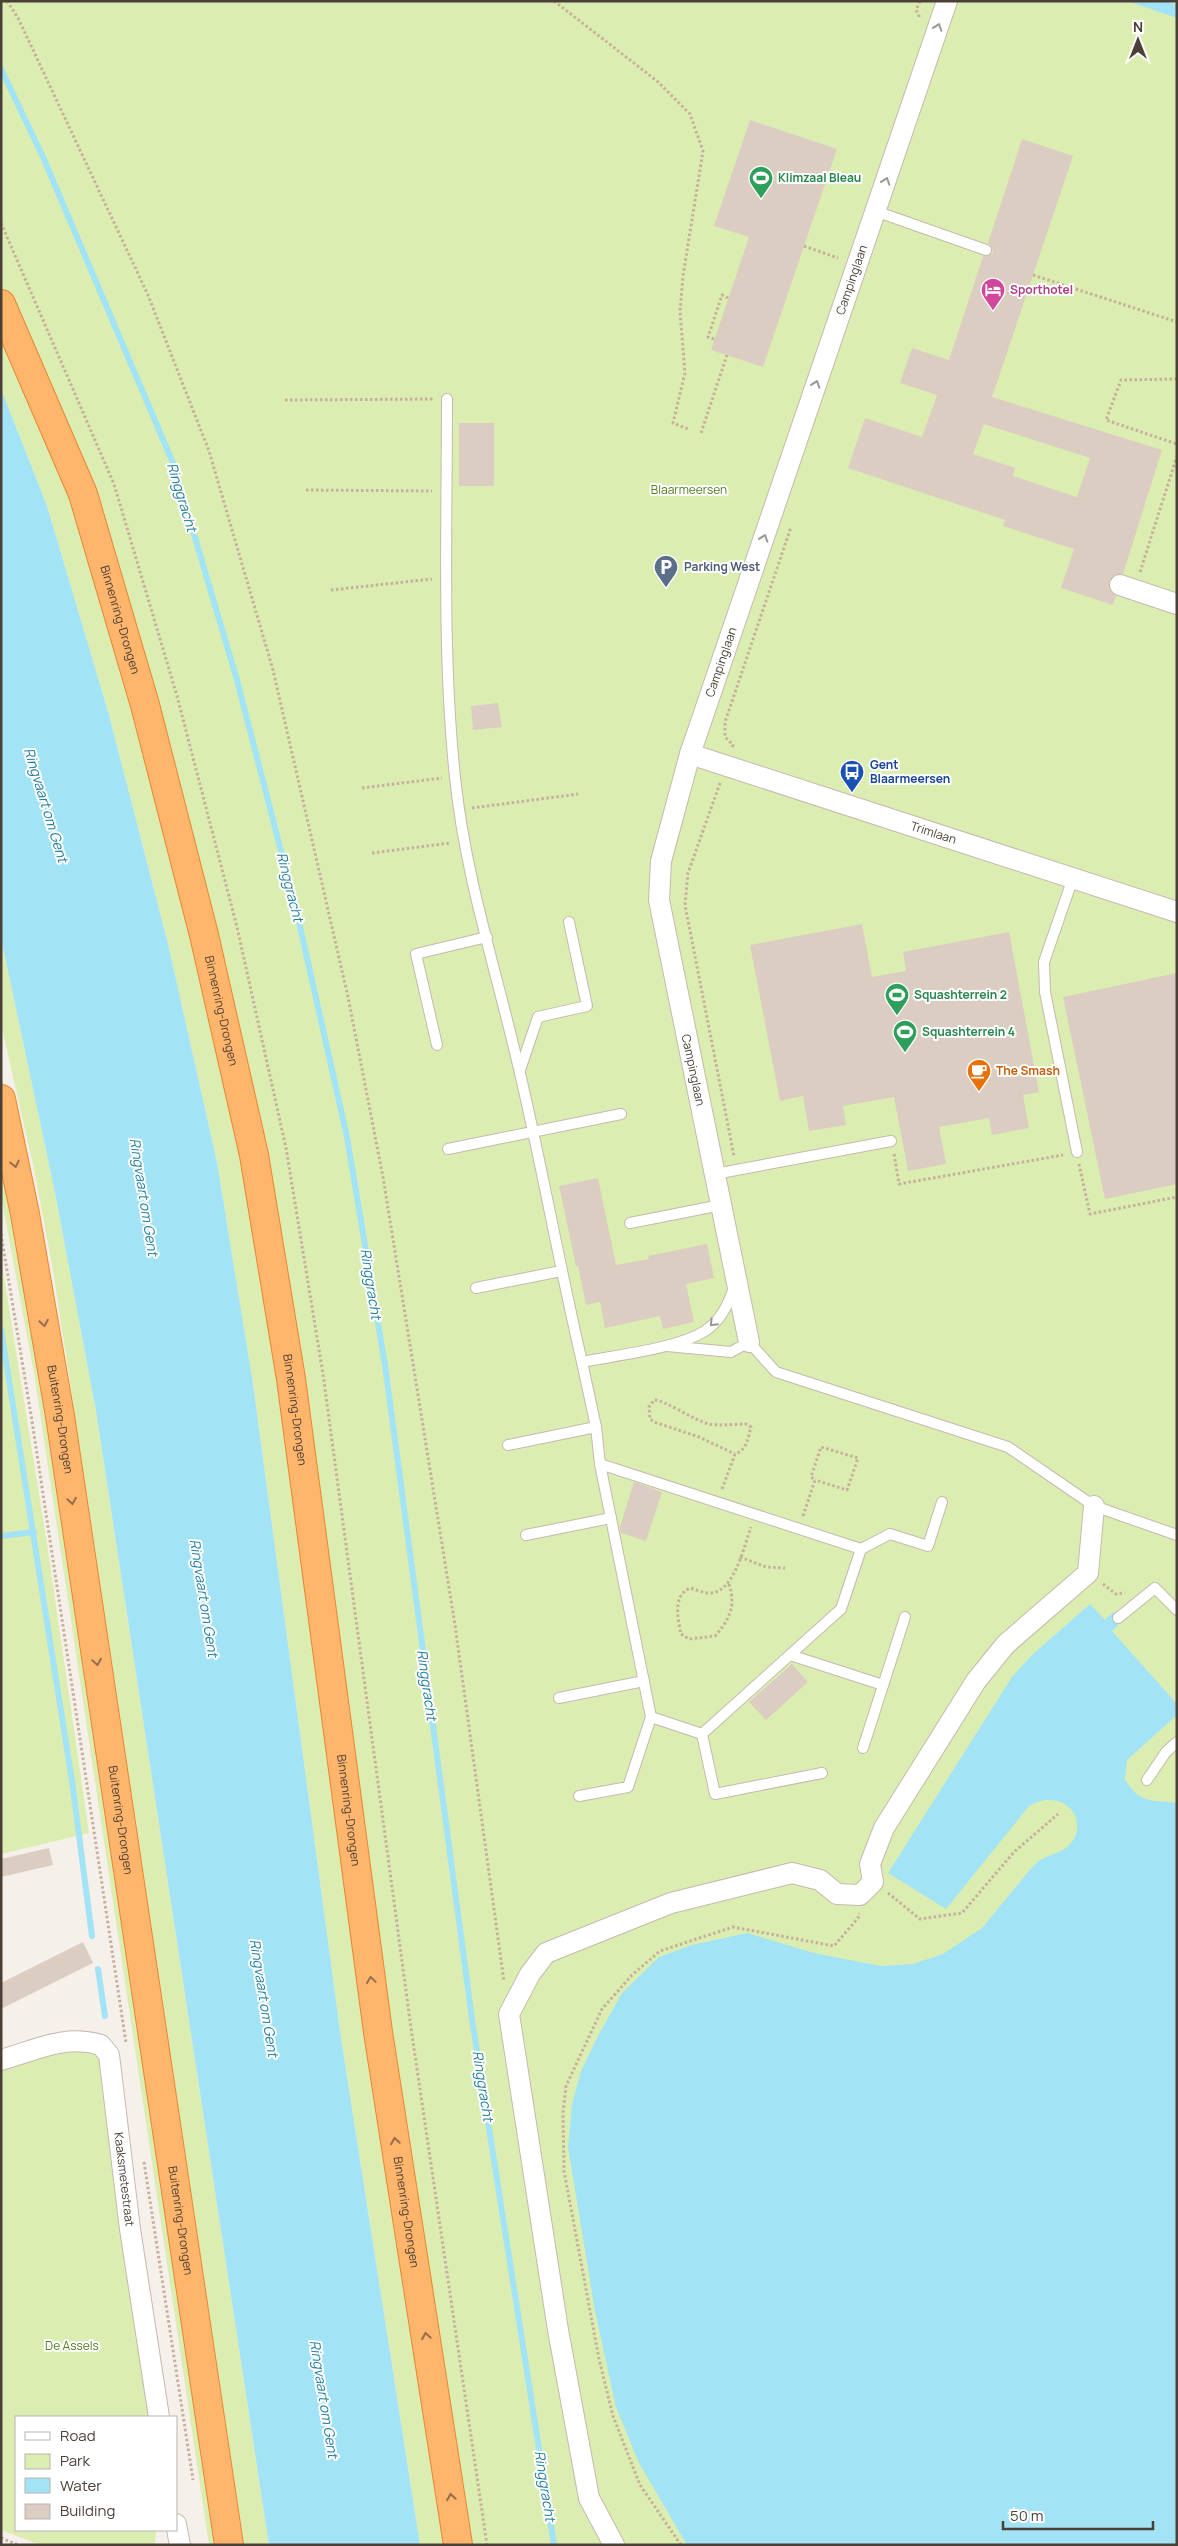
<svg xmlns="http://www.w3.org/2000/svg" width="1178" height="2546" font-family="Manrope,sans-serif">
  <rect width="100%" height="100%" fill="#f6f0ea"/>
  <g fill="#dcedb1">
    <path d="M1 1H1177V2545H420L341 2038 253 1384 217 1162 168 944 109 715 47 506 1 389Z"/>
    <path d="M1 938 55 1193 96 1411 269 2545H244L54 1276 34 1169 1 1024Z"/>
    <path d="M1 1157 42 1372 215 2545H209L34 1373 1 1196Z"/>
    <path d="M1 1258 47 1543 89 1833 1 1854Z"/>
    <path d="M101 2045 154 2417H16V2530H156L155 2545H40L1 2530V2060Z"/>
  </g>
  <g fill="#a3e3f6">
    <path d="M1127 1H1167L1177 5V18Z"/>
    <path d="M1 389 47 506 109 715 168 944 217 1162 253 1384 341 2038 420 2545H269L96 1411 55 1193 1 938Z"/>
    <path d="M1090 1604 1105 1620 1113 1612 1121 1622 1112 1631 1177 1704V1715L1127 1760 1125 1779C1138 1803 1151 1800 1177 1803V2545H687L639 2463 616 2407 595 2311 568 2147 572 2104 581 2071 599 2034 622 1993 659 1957 692 1945 747 1933 814 1953 881 1966 913 1964 943 1954 982 1928 1033 1866C1046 1853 1062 1855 1072 1842 1090 1816 1060 1787 1029 1806L946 1909 888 1873 1012 1677 1032 1655Z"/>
  </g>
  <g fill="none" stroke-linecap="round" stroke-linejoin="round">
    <g stroke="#a3e3f6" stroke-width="6">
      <path d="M1 69 43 157 173 463 237 680 297 913 347 1137 385 1365 472 2019 554 2545"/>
      <path d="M1 1329 72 1781 92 1936"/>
      <path d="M1 1536 34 1532"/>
      <path d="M98 1969 105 2016"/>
    </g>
  </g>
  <g fill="#dccdc2" fill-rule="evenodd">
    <path d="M750 120 837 149 763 367 711 350 749 237 714 226Z"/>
    <path d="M1022 139 1073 156 992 397 1162 450 1123 574 1113 576 1109 582 1111 592 1116 596 1113 605 1061 588 1074 549 1003 526 1005 520 848 468 865 418 922 437 937 395 900 383 912 348 949 360 983 256 990 255 993 252 991 246 988 243ZM984 424 1090 458 1077 497 1013 476 1015 468 973 454Z"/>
    <rect x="459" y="423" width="35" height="63"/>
    <path d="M498 703 502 727 473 730 471 706Z"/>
    <path d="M862 924 872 977 906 971 903 952 1009 932 1039 1092 1023 1095 1029 1128 992 1135 989 1118 939 1127 946 1164 908 1171 894 1097 843 1106 846 1125 809 1131 803 1096 780 1101 750 945Z"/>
    <path d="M1177 973V1184L1105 1199 1063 997Z"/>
    <path d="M598 1178 616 1265 649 1259 648 1256 707 1244 714 1278 686 1284 694 1322 663 1329 660 1316 605 1328 600 1302 586 1305 578 1266H576L559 1186Z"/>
    <path d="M634 1482 662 1492 646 1541 621 1533 620 1527Z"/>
    <path d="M792 1664 808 1682 766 1720 749 1702Z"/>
    <path d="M49 1848 53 1865 1 1877V1859Z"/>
    <path d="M83 1942 93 1963 1 2009V1983Z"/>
  </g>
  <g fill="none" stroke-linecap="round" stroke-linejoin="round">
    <defs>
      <g id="lane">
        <path d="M875 211 986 250"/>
        <path d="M447 399C447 523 442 654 455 777 465 876 497 973 519 1069 542 1166 559 1264 582 1362"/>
        <path d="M1073 878 1044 962 1045 992 1077 1152"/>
        <path d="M437 1045 416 954 487 937"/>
        <path d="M520 1070 538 1017 587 1006 569 922"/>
        <path d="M448 1149 621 1114"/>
        <path d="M715 1174 891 1141"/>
        <path d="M630 1223 721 1205"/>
        <path d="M476 1288 561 1271"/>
        <path d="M667 1346 731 1352 749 1342 776 1372 1008 1447 1094 1506 1177 1535"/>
        <path d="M508 1445 596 1427"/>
        <path d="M600 1464 861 1549 841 1609 702 1734 651 1717"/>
        <path d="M526 1535 611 1518"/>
        <path d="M861 1549 890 1534 928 1546 942 1502"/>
        <path d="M1118 1618 1155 1588 1177 1610"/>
        <path d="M790 1655 883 1685"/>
        <path d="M559 1698 644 1681"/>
        <path d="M702 1734 715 1794 822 1773"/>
        <path d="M863 1748 905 1617"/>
        <path d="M1147 1780 1166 1752 1177 1742"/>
        <path d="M579 1796 628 1787 651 1717 600 1464 596 1427 582 1362C617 1355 676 1349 705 1331 720 1321 729 1304 734 1287"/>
      </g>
      <g id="street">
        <path d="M1120 585 1177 604"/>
        <path id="s1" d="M690 754 1177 912"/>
        <path id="s2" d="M749 1342 659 900 661 861 690 754 947 1"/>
        <path id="s3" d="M1 2060C36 2050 65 2034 101 2045L109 2055 130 2229 159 2417"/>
        <path d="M176 2524 180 2545"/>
        <path d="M614 2545 589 2498 558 2330 509 2014 530 1974 546 1953 671 1903 792 1873 820 1880 837 1894 860 1895 873 1882 870 1864 884 1828 976 1681 1006 1644 1088 1573 1094 1506"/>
      </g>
      <g id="highway">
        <path id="s4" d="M1 304 83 494 145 705 204 935 254 1155 291 1379 378 2032 458 2545"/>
        <path id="s5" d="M1 1099 25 1214 60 1416 229 2545"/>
      </g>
    </defs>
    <use href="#lane" stroke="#c6b9af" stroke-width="12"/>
    <use href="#street" stroke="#c6b9af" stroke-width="22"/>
    <use href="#highway" stroke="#e98631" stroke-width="30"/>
    <g stroke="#c6b09c" stroke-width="3" stroke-dasharray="2.5 2.5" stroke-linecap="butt">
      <path d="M7 1 18 18 148 295 209 451 273 670 348 997 383 1177 455 1625 504 1982"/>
      <path d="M554 1 657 81 690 114 703 151 683 276 680 312 685 373 673 423 688 429"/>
      <path d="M920 1 916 10 920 18"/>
      <path d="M1 223 114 484 177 696 237 927 286 1148 323 1374 411 2028 487 2545"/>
      <path d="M804 246 838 258"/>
      <path d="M1033 275 1177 322"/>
      <path d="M714 339 708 337 722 295 728 298"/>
      <path d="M1177 379 1121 380 1106 420 1177 444"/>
      <path d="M285 400 434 399"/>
      <path d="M701 433 727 355"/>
      <path d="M306 490 432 491"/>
      <path d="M1140 572 1177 456"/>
      <path d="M331 590 432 579"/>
      <path d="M732 747 733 745 725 737V722L791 527"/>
      <path d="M720 783 688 873 685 905 734 1156"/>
      <path d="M362 788 442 778"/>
      <path d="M472 808 578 794"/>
      <path d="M372 853 450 843"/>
      <path d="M894 1154 899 1184 1063 1155"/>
      <path d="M1079 1164 1090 1214 1177 1197"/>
      <path d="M1 1234 32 1421 126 2043"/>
      <path d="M722 1489 735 1454C747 1450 748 1438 751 1427L746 1424C734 1424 720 1426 709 1424 693 1420 665 1400 654 1400L649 1407 650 1419 654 1422 699 1437 735 1454"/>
      <path d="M803 1516 815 1480 811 1477 821 1447 858 1458 847 1490 815 1480"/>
      <path d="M740 1557 766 1567 785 1568"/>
      <path d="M729 1584C736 1606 730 1619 715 1636L689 1639 681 1634C678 1619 672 1596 690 1588 695 1589 703 1593 709 1593 734 1594 744 1546 751 1527"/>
      <path d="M1103 1584 1116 1594 1125 1593"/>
      <path d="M888 1893 920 1919 962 1913 1014 1852 1058 1814"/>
      <path d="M144 2162 193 2480"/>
      <path d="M1 2538 18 2545"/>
      <path d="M681 2545 640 2485 613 2416 599 2359 564 2171 563 2113 566 2086 602 2009 632 1975 660 1951 733 1927 834 1946 858 1918 859 1913"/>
    </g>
    <use href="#lane" stroke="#fff" stroke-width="10"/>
    <use href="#street" stroke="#fff" stroke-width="20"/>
    <use href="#highway" stroke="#ffb56c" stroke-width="28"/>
  </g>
  <defs><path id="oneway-chevron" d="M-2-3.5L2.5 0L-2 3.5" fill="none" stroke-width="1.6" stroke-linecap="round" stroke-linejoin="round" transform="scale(1.25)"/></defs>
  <g stroke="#9c9691">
    <use href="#oneway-chevron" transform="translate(938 27) rotate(-71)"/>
    <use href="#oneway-chevron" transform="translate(886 181) rotate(-71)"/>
    <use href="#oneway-chevron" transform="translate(816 384) rotate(-71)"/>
    <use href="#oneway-chevron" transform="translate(764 538) rotate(-71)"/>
    <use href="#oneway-chevron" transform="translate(713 1323) rotate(135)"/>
  </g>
  <g stroke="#936f4c">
    <use href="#oneway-chevron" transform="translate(15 1164) rotate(78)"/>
    <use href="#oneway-chevron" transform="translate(44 1323) rotate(80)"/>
    <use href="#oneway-chevron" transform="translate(72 1501) rotate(81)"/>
    <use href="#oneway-chevron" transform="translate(97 1662) rotate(81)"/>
    <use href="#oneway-chevron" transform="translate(371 1980) rotate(-98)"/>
    <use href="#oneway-chevron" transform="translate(395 2141) rotate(-99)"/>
    <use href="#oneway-chevron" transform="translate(426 2336) rotate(-99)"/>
    <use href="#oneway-chevron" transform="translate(451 2497) rotate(-99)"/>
  </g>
  <defs>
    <symbol id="stadium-pin" viewBox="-11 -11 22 30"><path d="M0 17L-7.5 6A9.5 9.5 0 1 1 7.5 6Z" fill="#2e9e5b" stroke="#fff"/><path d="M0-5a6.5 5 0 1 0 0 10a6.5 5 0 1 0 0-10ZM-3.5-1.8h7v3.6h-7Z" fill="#fff"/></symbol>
    <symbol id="hotel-pin" viewBox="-11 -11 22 30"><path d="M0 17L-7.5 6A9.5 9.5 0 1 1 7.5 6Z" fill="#d1479c" stroke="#fff"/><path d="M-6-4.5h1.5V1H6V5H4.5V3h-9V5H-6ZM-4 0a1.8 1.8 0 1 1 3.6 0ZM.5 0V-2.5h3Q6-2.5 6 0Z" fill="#fff"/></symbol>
    <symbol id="parking-pin" viewBox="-11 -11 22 30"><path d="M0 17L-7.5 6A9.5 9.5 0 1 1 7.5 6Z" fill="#5c6f8a" stroke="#fff"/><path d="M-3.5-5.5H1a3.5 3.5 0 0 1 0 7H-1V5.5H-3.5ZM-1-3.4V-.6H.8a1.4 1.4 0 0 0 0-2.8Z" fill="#fff"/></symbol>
    <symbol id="bus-pin" viewBox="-11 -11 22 30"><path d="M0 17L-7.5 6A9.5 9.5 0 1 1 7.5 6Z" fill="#1a4fb4" stroke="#fff"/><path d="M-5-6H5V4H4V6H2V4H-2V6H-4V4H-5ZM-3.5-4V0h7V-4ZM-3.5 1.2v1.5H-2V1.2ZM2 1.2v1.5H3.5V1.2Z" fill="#fff"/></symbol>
    <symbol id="cafe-pin" viewBox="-11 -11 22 30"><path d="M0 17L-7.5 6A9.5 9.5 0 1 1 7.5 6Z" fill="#e8710a" stroke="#fff"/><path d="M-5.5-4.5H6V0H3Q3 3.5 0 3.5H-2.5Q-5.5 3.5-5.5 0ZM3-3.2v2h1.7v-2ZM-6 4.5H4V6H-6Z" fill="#fff"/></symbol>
  </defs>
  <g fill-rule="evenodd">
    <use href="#stadium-pin" x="747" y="164" width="28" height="38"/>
    <use href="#hotel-pin" x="979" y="276" width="28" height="38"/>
    <use href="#parking-pin" x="652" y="553" width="28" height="38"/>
    <use href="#bus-pin" x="838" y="758" width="28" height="38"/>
    <use href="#stadium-pin" x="883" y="981" width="28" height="38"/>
    <use href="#stadium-pin" x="891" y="1018" width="28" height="38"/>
    <use href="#cafe-pin" x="965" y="1057" width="28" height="38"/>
  </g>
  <g text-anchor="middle" stroke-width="4" stroke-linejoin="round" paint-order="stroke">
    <g font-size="12" font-weight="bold" fill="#27864d" stroke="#fff" text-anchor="start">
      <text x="778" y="182">Klimzaal Bleau</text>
      <text x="914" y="999">Squashterrein 2</text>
      <text x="922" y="1036">Squashterrein 4</text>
    </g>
    <g font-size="12" fill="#4b4037" stroke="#fff">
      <text dy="4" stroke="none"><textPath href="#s2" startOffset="1102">Campinglaan</textPath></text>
      <text dy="4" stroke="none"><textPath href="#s4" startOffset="338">Binnenring-Drongen</textPath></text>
      <text dy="4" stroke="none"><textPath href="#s2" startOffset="698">Campinglaan</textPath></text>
      <text dy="4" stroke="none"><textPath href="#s1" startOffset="256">Trimlaan</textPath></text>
      <text dy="4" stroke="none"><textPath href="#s4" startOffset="742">Binnenring-Drongen</textPath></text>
      <text transform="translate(693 1070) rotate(78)" y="4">Campinglaan</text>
      <text dy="4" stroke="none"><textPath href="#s4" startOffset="1148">Binnenring-Drongen</textPath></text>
      <text dy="4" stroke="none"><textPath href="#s5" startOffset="326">Buitenring-Drongen</textPath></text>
      <text dy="4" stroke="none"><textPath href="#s4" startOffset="1552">Binnenring-Drongen</textPath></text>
      <text dy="4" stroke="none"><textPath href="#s5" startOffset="731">Buitenring-Drongen</textPath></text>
      <text dy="4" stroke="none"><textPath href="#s3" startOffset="241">Kaaksmetestraat</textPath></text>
      <text dy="4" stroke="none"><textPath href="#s4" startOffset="1958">Binnenring-Drongen</textPath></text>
      <text dy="4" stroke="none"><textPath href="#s5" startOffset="1136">Buitenring-Drongen</textPath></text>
    </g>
    <g font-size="12" font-weight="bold" fill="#b23c85" stroke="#fff" text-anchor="start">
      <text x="1010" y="294">Sporthotel</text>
    </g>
    <g font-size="12" fill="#557d24" stroke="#fff">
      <text x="689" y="494">Blaarmeersen</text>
      <text x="72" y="2350">De Assels</text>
    </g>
    <g font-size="12" font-weight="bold" fill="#4e5e75" stroke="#fff" text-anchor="start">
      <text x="684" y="571">Parking West</text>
    </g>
    <g font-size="12" font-weight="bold" fill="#164399" stroke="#fff" text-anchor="start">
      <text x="870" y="769">Gent<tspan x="870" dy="14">Blaarmeersen</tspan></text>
    </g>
    <g font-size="12" font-weight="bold" fill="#c56008" stroke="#fff" text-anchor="start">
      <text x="996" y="1075">The Smash</text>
    </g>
    <g font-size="14" font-style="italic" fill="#237f9e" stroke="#fff">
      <text transform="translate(182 497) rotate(73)" y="5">Ringgracht</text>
      <text transform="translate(46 805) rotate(73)" y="5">Ringvaart om Gent</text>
      <text transform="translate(290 887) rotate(76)" y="5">Ringgracht</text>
      <text transform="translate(144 1197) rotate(81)" y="5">Ringvaart om Gent</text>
      <text transform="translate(371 1284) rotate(81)" y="5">Ringgracht</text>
      <text transform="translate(204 1598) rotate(81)" y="5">Ringvaart om Gent</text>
      <text transform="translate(427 1685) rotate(82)" y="5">Ringgracht</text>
      <text transform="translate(264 1998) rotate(81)" y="5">Ringvaart om Gent</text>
      <text transform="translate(483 2086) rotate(81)" y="5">Ringgracht</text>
      <text transform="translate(324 2399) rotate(81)" y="5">Ringvaart om Gent</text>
      <text transform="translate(545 2486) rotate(81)" y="5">Ringgracht</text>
    </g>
  </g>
  <rect width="1178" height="2546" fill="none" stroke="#4b4037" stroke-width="5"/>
  <rect x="15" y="2416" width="162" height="115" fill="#ffffff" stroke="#b7b3af"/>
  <rect x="25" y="2432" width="25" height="8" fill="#ffffff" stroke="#b7b3af"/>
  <text x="60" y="2441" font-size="15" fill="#4b4037">Road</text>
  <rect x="25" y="2454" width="25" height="15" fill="#dcedb1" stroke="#b7b3af"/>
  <text x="60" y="2466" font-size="15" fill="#4b4037">Park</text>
  <rect x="25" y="2478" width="25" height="15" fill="#a3e3f6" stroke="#b7b3af"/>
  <text x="60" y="2491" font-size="15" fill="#4b4037">Water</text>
  <rect x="25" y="2504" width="25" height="15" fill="#dccdc2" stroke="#b7b3af"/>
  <text x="60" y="2516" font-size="15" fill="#4b4037">Building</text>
  <g transform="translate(1138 40)" stroke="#ffffff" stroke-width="4" paint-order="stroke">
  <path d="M0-4L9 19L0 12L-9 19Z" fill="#4b4037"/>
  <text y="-8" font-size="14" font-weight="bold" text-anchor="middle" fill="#4b4037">N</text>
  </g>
  <path d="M1003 2521v8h150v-8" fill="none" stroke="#4b4037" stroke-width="2.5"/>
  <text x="1010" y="2521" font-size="15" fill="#4b4037" stroke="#ffffff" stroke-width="4" paint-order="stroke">50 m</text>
</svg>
